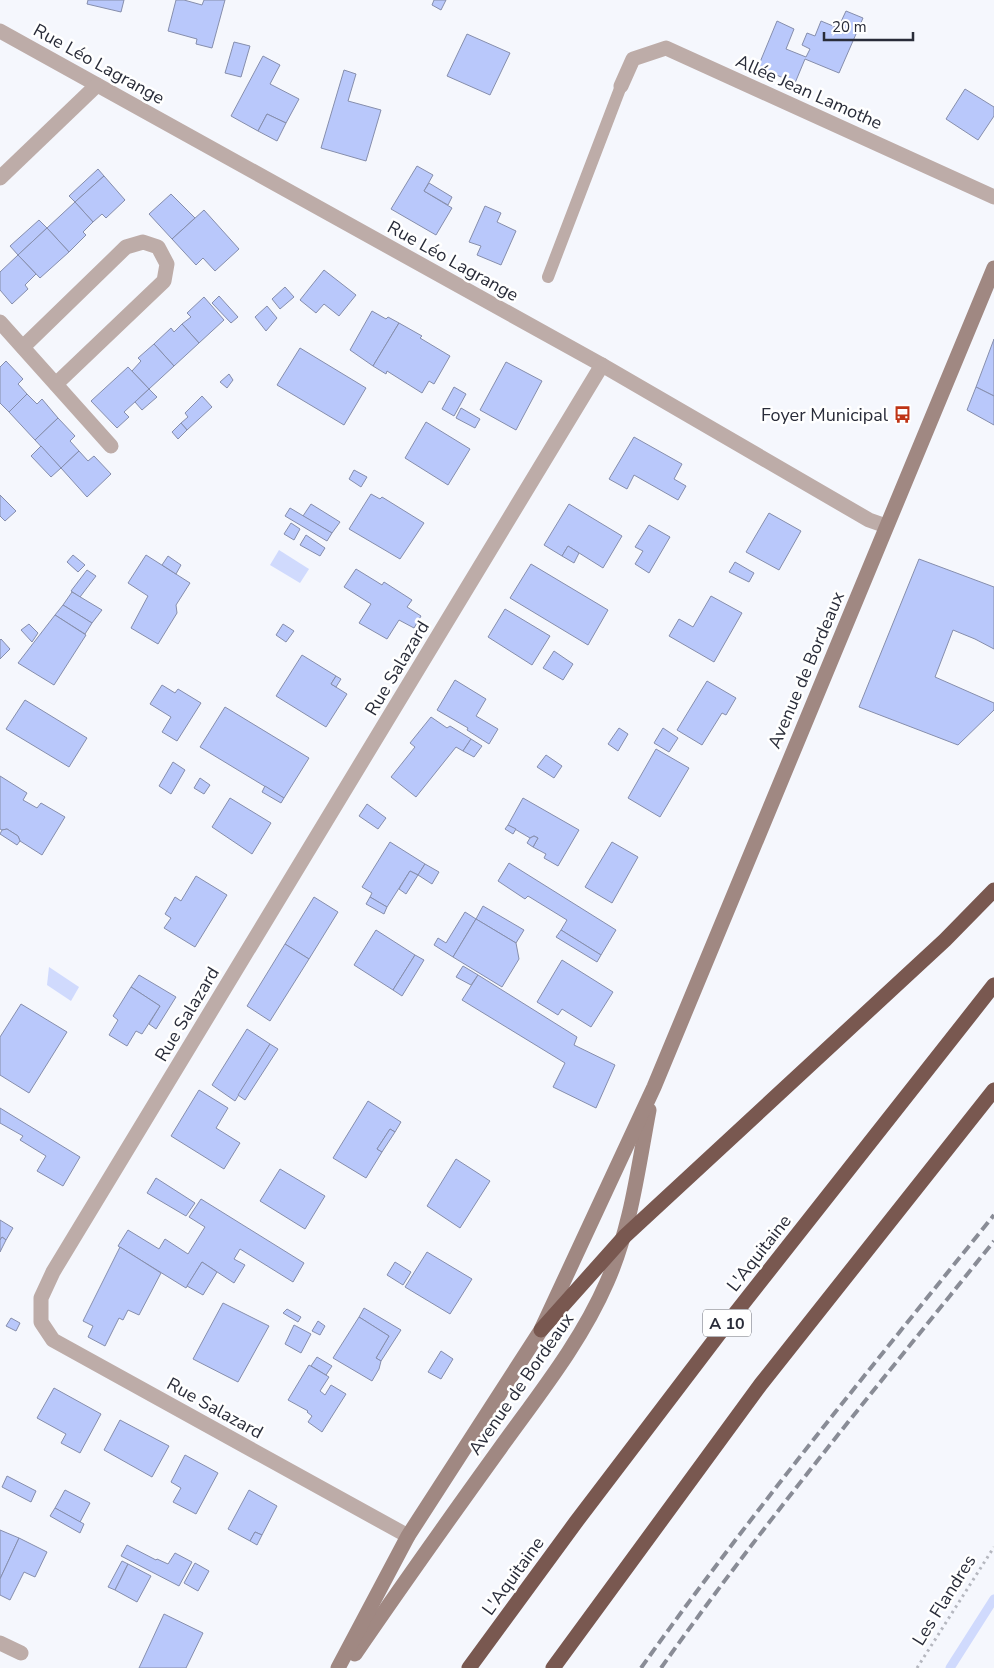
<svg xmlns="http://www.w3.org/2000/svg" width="994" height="1668" font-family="'Nunito Sans',sans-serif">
  <rect width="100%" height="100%" fill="#f5f7fd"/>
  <g fill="#d0dafd">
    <path d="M279 550 309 569 300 583 270 565Z"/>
    <path d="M49 967 79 987 71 1001 47 985Z"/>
  </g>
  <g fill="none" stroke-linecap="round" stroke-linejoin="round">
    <path stroke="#d0dafd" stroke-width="9" d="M950 1668 994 1599"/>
  </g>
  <g fill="#b9c8fb" stroke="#868eac">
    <path d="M88 0H124L121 12 87 4Z"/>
    <path d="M176 0H184L202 5 204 0H225L212 48 196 44 197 39 168 31Z"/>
    <path d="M434 0H446L441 10 432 5Z"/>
    <path d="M846 11 863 18 839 73 805 59 795 83 758 67 777 21 794 29 786 49 806 57 810 49 802 45 807 33 815 36 821 21 838 28Z"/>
    <path d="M467 34 510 53 490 95 447 76Z"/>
    <path d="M234 42 250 46 241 77 225 73Z"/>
    <path d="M263 56 280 65 270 84 299 99 286 123 267 114 258 131 231 116Z"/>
    <path d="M344 70 356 74 348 101 381 110 366 161 321 148Z"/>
    <path d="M965 89 994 107V116L978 140 946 119Z"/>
    <path d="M267 114 286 123 277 141 258 131Z"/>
    <path d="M417 166 433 175 424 191 452 208 436 235 391 209Z"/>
    <path d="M98 169 104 176 75 202 69 196Z"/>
    <path d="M104 176 125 200 106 218 102 214 93 222 75 202Z"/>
    <path d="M429 183 452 197 448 205 424 191Z"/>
    <path d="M171 194 195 218 172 239 149 214Z"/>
    <path d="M75 202 93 222 83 232 86 235 69 252 47 228Z"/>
    <path d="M485 206 501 213 497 222 516 231 501 265 477 255 481 246 469 242Z"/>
    <path d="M204 210 239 249 215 271 203 258 196 265 172 239Z"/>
    <path d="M39 220 47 228 18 255 10 246Z"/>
    <path d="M47 228 69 252 40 278 18 255Z"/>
    <path d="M18 255 36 274 25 285 28 289 12 304 0 290V272Z"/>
    <path d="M324 270 356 295 339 316 324 304 316 313 300 300Z"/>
    <path d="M285 287 294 297 280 309 272 299Z"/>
    <path d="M219 296 238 317 231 323 212 303Z"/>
    <path d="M204 297 224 320 199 343 182 324 191 317 187 313Z"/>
    <path d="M267 306 277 318 266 331 255 317Z"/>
    <path d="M372 311 386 319 388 317 399 323 373 366 350 350Z"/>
    <path d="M399 323 422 336 420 338 450 356 434 384 429 381 422 393 387 371 386 374 373 366Z"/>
    <path d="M182 324 199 343 174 366 154 344 171 328 174 332Z"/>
    <path d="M994 339V396L976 387Z"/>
    <path d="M154 344 174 366 149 389 132 371 141 361 138 358Z"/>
    <path d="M300 348 366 388 344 425 277 385Z"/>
    <path d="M6 361 23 379 18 384 27 394 9 412 0 403V367Z"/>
    <path d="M506 362 542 381 516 430 480 410Z"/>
    <path d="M128 367 149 389 124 412 129 417 117 428 91 401Z"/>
    <path d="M229 374 233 380 227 388 220 382Z"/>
    <path d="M454 387 466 394 454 416 442 409Z"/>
    <path d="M976 387 994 396V425L967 410Z"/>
    <path d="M149 389 157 397 142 410 135 402Z"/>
    <path d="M27 394 37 404 42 399 58 418 35 440 9 412Z"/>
    <path d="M202 396 212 407 187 430 181 423 188 417 185 413Z"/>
    <path d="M461 408 480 419 475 428 456 418Z"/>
    <path d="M58 418 75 436 70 441 79 451 61 468 35 440Z"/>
    <path d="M426 422 470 449 448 485 405 458Z"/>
    <path d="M181 423 187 430 178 439 172 432Z"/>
    <path d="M634 437 682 464 674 479 686 486 678 500 634 475 627 489 609 479Z"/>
    <path d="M41 446 61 468 51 477 31 456Z"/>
    <path d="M79 451 88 461 94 456 111 474 87 497 61 468Z"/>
    <path d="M354 470 367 477 361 487 349 479Z"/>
    <path d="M371 494 380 499 382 497 424 523 400 559 349 529Z"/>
    <path d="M0 495 16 511 5 521 0 516Z"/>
    <path d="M311 504 340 522 332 533 303 516Z"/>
    <path d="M569 504 622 536 603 568 568 546 562 556 544 545Z"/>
    <path d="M290 508 332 533 327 541 285 516Z"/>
    <path d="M769 513 801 531 779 570 746 552Z"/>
    <path d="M291 523 300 529 294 540 284 534Z"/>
    <path d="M649 525 670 537 649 573 635 564 643 551 635 547Z"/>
    <path d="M306 535 325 548 320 556 300 545Z"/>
    <path d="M568 546 579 553 574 563 562 556Z"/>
    <path d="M73 555 85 565 78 572 67 562Z"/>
    <path d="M146 555 190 583 176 605 177 613 158 644 131 628 148 596 128 583Z"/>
    <path d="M168 556 181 565 176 574 162 565Z"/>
    <path d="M919 559 994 587V649L975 639 953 630 935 677 994 703V710L958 745 859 707Z"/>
    <path d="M735 562 754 573 749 582 729 572Z"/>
    <path d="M531 564 608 610 588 645 510 598Z"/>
    <path d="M356 569 382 585 384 582 412 600 407 607 421 616 414 628 399 620 387 639 359 623 371 604 344 587Z"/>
    <path d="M87 570 96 576 80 597 71 591Z"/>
    <path d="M72 592 102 610 92 623 63 605Z"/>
    <path d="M711 596 742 613 714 662 669 636 679 619 693 627Z"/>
    <path d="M63 605 92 623 85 634 55 615Z"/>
    <path d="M505 609 550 636 532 665 488 637Z"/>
    <path d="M55 615 86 635 54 685 18 663Z"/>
    <path d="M29 624 38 633 32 642 21 630Z"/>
    <path d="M283 624 294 631 286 642 276 635Z"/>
    <path d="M1 639 10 649 0 659V640Z"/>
    <path d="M554 651 573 664 563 680 543 668Z"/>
    <path d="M302 655 336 676 331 684 347 694 326 727 276 696Z"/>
    <path d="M336 676 341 679 336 687 331 684Z"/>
    <path d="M455 680 486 699 476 716 498 729 489 744 467 730 468 728 437 710Z"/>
    <path d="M707 681 736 698 726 715 722 713 702 745 677 730Z"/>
    <path d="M162 685 175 693 178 689 201 703 177 741 162 732 171 717 150 704Z"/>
    <path d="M25 700 87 738 69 767 6 729Z"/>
    <path d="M225 707 309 758 284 798 200 747Z"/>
    <path d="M431 717 447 728 450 726 471 739 463 751 456 747 416 797 391 777 415 747 410 743Z"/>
    <path d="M619 728 628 734 618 751 608 744Z"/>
    <path d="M663 728 678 738 669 752 654 743Z"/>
    <path d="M471 739 482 746 474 757 463 751Z"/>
    <path d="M656 749 689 768 660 817 628 798Z"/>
    <path d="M546 755 562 766 554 778 537 767Z"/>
    <path d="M173 762 185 770 171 794 159 786Z"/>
    <path d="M0 776 27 793 23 800 37 808 41 803 65 817 42 855 20 841 18 836 7 829 2 830 0 829Z"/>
    <path d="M200 778 210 785 204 794 194 788Z"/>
    <path d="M265 786 284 798 281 803 262 792Z"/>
    <path d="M230 798 271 823 252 854 212 827Z"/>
    <path d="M523 798 579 830 558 866 544 858 546 854 533 847 538 838 534 836 530 838 508 825Z"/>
    <path d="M367 804 386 818 378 829 359 816Z"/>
    <path d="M508 825 516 829 513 834 505 829Z"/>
    <path d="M7 829 18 836 20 841 17 845 0 834 2 830Z"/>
    <path d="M534 836 538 838 533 847 527 843 530 838Z"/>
    <path d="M390 842 425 864 418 875 410 871 387 907 370 897 372 893 362 887Z"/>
    <path d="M612 842 638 857 612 903 585 887Z"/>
    <path d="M509 863 616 930 601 955 561 930 567 920 528 896 525 899 498 881Z"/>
    <path d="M425 864 439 872 432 884 418 875Z"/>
    <path d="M410 871 418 875 406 894 399 889Z"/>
    <path d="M196 876 227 895 195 947 164 928 171 918 165 914 175 897 181 901Z"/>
    <path d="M314 897 338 912 309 959 285 944Z"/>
    <path d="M370 897 387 907 384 914 366 904Z"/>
    <path d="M483 906 524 930 516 943 476 919Z"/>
    <path d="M465 912 476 919 453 957 434 945 438 938 446 943Z"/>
    <path d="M476 919 516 943 519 959 502 987 453 957Z"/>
    <path d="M376 930 415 955 393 990 354 965Z"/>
    <path d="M561 930 601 955 597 962 556 937Z"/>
    <path d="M285 944 309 959 270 1021 247 1006Z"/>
    <path d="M415 955 424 960 402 996 393 990Z"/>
    <path d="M562 960 613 992 591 1027 562 1009 558 1015 537 1002Z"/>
    <path d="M463 966 478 975 471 985 456 977Z"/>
    <path d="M139 975 176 997 156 1029 149 1024 160 1006 131 987Z"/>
    <path d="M478 975 577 1037 574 1045 615 1065 596 1108 553 1087 565 1063 462 1000Z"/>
    <path d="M131 987 160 1006 142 1034 136 1031 127 1046 109 1035 118 1020 113 1016Z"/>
    <path d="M21 1004 67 1032 29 1093 0 1075V1037Z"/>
    <path d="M247 1029 270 1044 235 1101 212 1085Z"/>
    <path d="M270 1044 278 1049 245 1100 238 1095Z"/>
    <path d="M199 1090 228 1108 216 1128 240 1143 224 1169 171 1136Z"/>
    <path d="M368 1101 401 1122 395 1132 390 1129 377 1149 382 1152 366 1178 333 1158Z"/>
    <path d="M0 1108 80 1157 63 1186 37 1171 46 1156 20 1140 23 1136 0 1123Z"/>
    <path d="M390 1129 395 1132 382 1152 377 1149Z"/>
    <path d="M456 1159 490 1181 460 1228 427 1206Z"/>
    <path d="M280 1169 325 1196 305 1229 260 1201Z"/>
    <path d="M156 1178 195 1203 186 1216 147 1193Z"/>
    <path d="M201 1199 304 1263 293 1282 240 1249 234 1259 245 1265 234 1283 202 1262 186 1288 118 1246 128 1230 159 1249 165 1239 188 1254 205 1227 189 1217Z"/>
    <path d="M0 1220 13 1228 6 1240 2 1237 0 1240Z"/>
    <path d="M2 1237 6 1240 0 1252V1240Z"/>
    <path d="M120 1247 161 1273 139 1315 128 1310 123 1320 119 1318 105 1346 88 1337 93 1326 83 1321Z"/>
    <path d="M427 1252 472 1279 450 1314 405 1287Z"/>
    <path d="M202 1262 217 1272 203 1295 187 1286Z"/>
    <path d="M395 1262 411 1272 403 1285 387 1275Z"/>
    <path d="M223 1303 269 1326 238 1382 193 1359Z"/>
    <path d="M364 1308 401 1330 381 1361 376 1358 389 1336 359 1317Z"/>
    <path d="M287 1309 301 1317 298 1322 283 1313Z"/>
    <path d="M359 1317 389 1336 376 1358 381 1361 379 1369 372 1381 333 1358Z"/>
    <path d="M11 1318 20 1323 16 1331 6 1326Z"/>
    <path d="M318 1321 325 1326 320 1335 312 1331Z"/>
    <path d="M294 1325 311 1334 301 1353 285 1344Z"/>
    <path d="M441 1351 453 1359 441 1379 428 1372Z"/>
    <path d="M317 1357 332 1366 326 1375 311 1366Z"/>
    <path d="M309 1365 329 1377 320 1391 325 1395 331 1385 346 1394 322 1432 308 1422 312 1416 307 1412 308 1411 288 1400Z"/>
    <path d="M54 1388 101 1414 80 1453 61 1443 66 1434 37 1418Z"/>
    <path d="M120 1420 169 1446 152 1477 104 1450Z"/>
    <path d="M185 1455 218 1473 196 1514 173 1502 181 1488 171 1482Z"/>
    <path d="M7 1476 36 1491 31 1502 2 1487Z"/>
    <path d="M65 1490 90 1503 80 1522 55 1508Z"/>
    <path d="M249 1490 277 1506 262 1535 255 1532 250 1541 228 1529Z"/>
    <path d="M55 1508 84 1524 80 1533 50 1516Z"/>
    <path d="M0 1530 19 1538 0 1579Z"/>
    <path d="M255 1532 262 1535 257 1545 250 1541Z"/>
    <path d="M19 1538 47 1552 35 1577 24 1572 10 1600 0 1595V1579Z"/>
    <path d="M127 1545 156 1560 157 1559 168 1564 175 1553 192 1562 179 1586 121 1556Z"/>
    <path d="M122 1561 128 1564 115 1590 108 1587Z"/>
    <path d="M195 1563 209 1571 198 1591 184 1583Z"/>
    <path d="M128 1564 151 1576 137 1602 115 1590Z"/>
    <path d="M164 1614 203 1633 186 1668H139Z"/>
  </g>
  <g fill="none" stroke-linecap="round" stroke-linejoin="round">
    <path stroke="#b5b7bf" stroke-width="3" stroke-dasharray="2.5 4" stroke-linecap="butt" d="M917 1668 994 1547"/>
    <path stroke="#bdaca8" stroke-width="12" d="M548 277 621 86"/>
    <g stroke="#bdaca8" stroke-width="15">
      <path d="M0 31 602 365 869 520 886 526"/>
      <path d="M621 86 633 59 666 48 994 197"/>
      <path d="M0 178 97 85"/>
      <path d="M0 322 111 446"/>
      <path d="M23 347 126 247 143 242 158 247 167 264 164 281 56 384"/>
      <path d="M408 1536 53 1340 41 1322V1298L53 1272 602 365"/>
      <path d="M0 1643 21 1653"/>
    </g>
    <g stroke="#a08882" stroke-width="15">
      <path d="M355 1654C403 1584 452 1515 501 1447 539 1394 581 1342 607 1282 631 1228 638 1168 649 1110"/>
      <path d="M338 1668 408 1536 541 1330 654 1087 994 268"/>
    </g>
    <g stroke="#795850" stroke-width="15">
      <path d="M541 1330 625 1236 945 940 994 890"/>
      <path d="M469 1668 576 1522 719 1334 994 985"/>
      <path d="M553 1668 761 1384 994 1090"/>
    </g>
    <g stroke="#898c96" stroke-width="4" stroke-dasharray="10 5" stroke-linecap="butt">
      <path d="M641 1668C752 1512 874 1364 994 1215"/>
      <path d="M661 1668C765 1521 881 1382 994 1241"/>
    </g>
  </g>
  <defs>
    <symbol id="bus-bare" viewBox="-9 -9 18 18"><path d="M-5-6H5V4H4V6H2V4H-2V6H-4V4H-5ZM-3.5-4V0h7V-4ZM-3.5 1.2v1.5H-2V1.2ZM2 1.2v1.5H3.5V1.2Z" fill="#be3315" stroke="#fff" stroke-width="2.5" paint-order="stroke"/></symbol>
  </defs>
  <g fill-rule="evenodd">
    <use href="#bus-bare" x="890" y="402" width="25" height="25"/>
  </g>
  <g text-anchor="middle" stroke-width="5" stroke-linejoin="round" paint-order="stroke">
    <rect fill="#fff" stroke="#696b74" stroke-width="1" x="703" y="1309.5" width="48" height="27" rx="4"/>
    <g font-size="16" font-weight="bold" fill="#292c39">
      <text x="727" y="1329">A 10</text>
    </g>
    <g font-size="18" fill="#292c39" stroke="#fff">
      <text transform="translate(99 64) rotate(29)" y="6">Rue Léo Lagrange</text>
      <text transform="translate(809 92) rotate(24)" y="6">Allée Jean Lamothe</text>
      <text transform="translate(453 261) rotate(29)" y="6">Rue Léo Lagrange</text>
      <text transform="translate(397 668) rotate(-59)" y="6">Rue Salazard</text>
      <text transform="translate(806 670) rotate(-67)" y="6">Avenue de Bordeaux</text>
      <text transform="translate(187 1014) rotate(-59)" y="6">Rue Salazard</text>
      <text transform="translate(759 1253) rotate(-52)" y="6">L'Aquitaine</text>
      <text transform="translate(521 1384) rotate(-55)" y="6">Avenue de Bordeaux</text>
      <text transform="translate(215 1408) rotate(29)" y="6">Rue Salazard</text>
      <text transform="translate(513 1576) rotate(-54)" y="6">L'Aquitaine</text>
      <text transform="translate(944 1600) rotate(-58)" y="6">Les Flandres</text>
    </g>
    <g font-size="18" fill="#292c39" stroke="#fff" text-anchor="end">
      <text x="888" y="421">Foyer Municipal</text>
    </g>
  </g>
  <path d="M824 32v8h89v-8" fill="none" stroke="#292c39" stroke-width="2.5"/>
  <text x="832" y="32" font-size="15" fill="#292c39" stroke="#ffffff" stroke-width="4" paint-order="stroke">20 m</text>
</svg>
